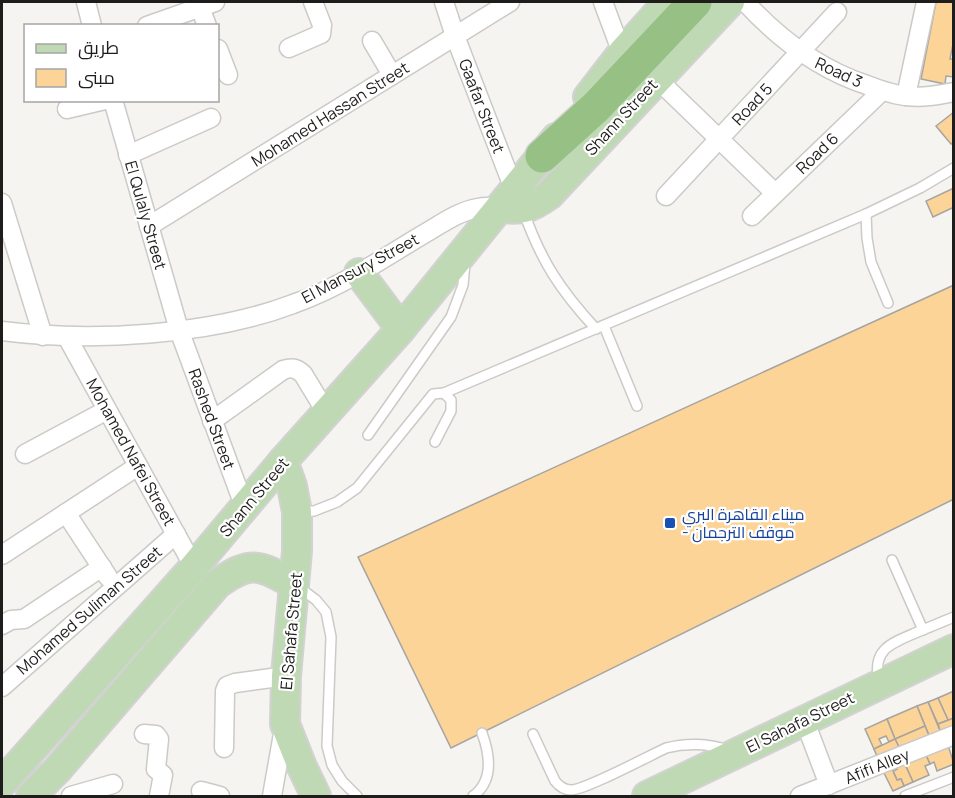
<svg xmlns="http://www.w3.org/2000/svg" width="955" height="798" font-family="Manrope,Cairo,sans-serif">
  <rect width="100%" height="100%" fill="#f5f4f0"/>
  <g fill="#fcd498" stroke="#a6a4a1" stroke-width="1.5">
    <path d="M936 2H954V39L950 59H954V77L946 76 945 84 921 79Z"/>
    <path d="M954 112V142L951 144 936 126Z"/>
    <path d="M954 188V211L952 208 933 217 926 201Z"/>
    <path d="M954 285V499L451 748 358 557Z"/>
    <path d="M954 691V718L948 720 938 698Z"/>
    <path d="M938 698 948 720 938 724 928 702Z"/>
    <path d="M928 702 941 733 930 738 917 706Z"/>
    <path d="M917 706 925 726 895 739 887 719Z"/>
    <path d="M954 718V728L941 733 938 724Z"/>
    <path d="M887 719 895 739 889 742 886 736 879 739 882 745 874 749 865 729Z"/>
    <path d="M925 726 930 738 901 751 895 739Z"/>
    <path d="M895 739 901 751 879 761 874 749Z"/>
    <path d="M947 742 954 764 937 771 934 762 930 764 924 751Z"/>
    <path d="M924 751 930 764 925 766 929 775 913 782 903 760Z"/>
    <path d="M903 760 913 782 904 786 901 779 897 780 893 771 897 769 894 764Z"/>
    <path d="M894 764 897 769 893 771 897 780 901 779 904 786 893 791 882 769Z"/>
  </g>
  <g fill="none" stroke-linecap="round" stroke-linejoin="round">
    <defs>
      <g id="lane">
        <path d="M523 210C541 261 560 290 596 329"/>
        <path d="M866 214 867 238 871 262 888 303"/>
        <path d="M604 326 637 406"/>
        <path d="M444 393 866 214 920 188 954 168"/>
        <path d="M368 435 451 317 463 285 465 263"/>
        <path d="M301 512 314 511 337 502 357 488 433 394 444 393 451 400V411L435 442"/>
        <path d="M892 560 923 630"/>
        <path d="M299 587 316 600 326 612 331 637 327 746 332 765 342 781 357 796"/>
        <path d="M879 681C872 651 889 644 913 634 927 628 940 623 954 617"/>
        <path d="M533 734 555 781C559 786 564 790 571 790 585 790 649 756 666 748 689 742 707 744 730 750"/>
        <path d="M473 796C494 781 490 755 482 733"/>
        <path d="M905 796 954 777"/>
      </g>
      <g id="street">
        <path d="M86 2 92 26"/>
        <path d="M444 2 455 36 517 197"/>
        <path d="M603 2 622 53"/>
        <path d="M745 2C779 39 818 69 867 85 880 90 894 95 907 96 923 98 938 95 954 92"/>
        <path d="M200 7 207 26"/>
        <path d="M147 26 215 2"/>
        <path d="M372 41 392 75"/>
        <path d="M289 48 321 34 322 25 313 2"/>
        <path d="M218 49 228 75"/>
        <path d="M657 79 775 193"/>
        <path d="M906 96 926 2"/>
        <path d="M113 100 179 330 245 508"/>
        <path d="M67 109 105 100"/>
        <path d="M128 155 211 118"/>
        <path d="M666 196 837 12"/>
        <path d="M2 203 43 336"/>
        <path d="M752 216 882 91"/>
        <path d="M149 226 510 2"/>
        <path d="M2 331C90 342 209 336 293 304 316 296 338 285 359 273 382 260 405 245 429 231 444 222 460 211 478 208 485 206 493 207 500 208"/>
        <path d="M67 337 194 567"/>
        <path d="M212 421 283 370C292 367 296 368 303 374L326 412"/>
        <path d="M25 454 107 410"/>
        <path d="M66 513 108 577"/>
        <path d="M2 555 138 466"/>
        <path d="M2 625 11 620 24 619 102 567"/>
        <path d="M2 687 176 534"/>
        <path d="M804 719 829 785"/>
        <path d="M144 734 156 735 159 739 156 769 163 775 159 796"/>
        <path d="M224 748 225 691 227 686 235 683 286 676"/>
        <path d="M201 791 220 796"/>
        <path d="M71 796 113 784"/>
        <path d="M272 796 284 728"/>
        <path d="M800 796 954 735"/>
      </g>
      <g id="primary">
        <path d="M588 97 622 53 668 2"/>
        <path d="M500 208C524 210 529 209 549 195L730 2"/>
        <path d="M359 273 401 329"/>
        <path d="M283 461 292 486 297 512V551L286 676 285 724 302 767 316 796"/>
        <path d="M2 783 194 567 283 461 401 329 556 138"/>
        <path d="M31 796 57 770 217 584C252 559 259 565 294 584"/>
        <path d="M647 796 954 649"/>
      </g>
      <path id="highway" d="M542 156 596 107 695 2"/>
    </defs>
    <use href="#lane" stroke="#cccac7" stroke-width="12"/>
    <use href="#street" stroke="#cccac7" stroke-width="21"/>
    <use href="#primary" stroke="#d2d2d2" stroke-width="32"/>
    <use href="#highway" stroke="#d2d2d2" stroke-width="36"/>
    <use href="#lane" stroke="#fff" stroke-width="9"/>
    <use href="#street" stroke="#fff" stroke-width="18"/>
    <use href="#primary" stroke="#c0d9b5" stroke-width="28"/>
    <use href="#highway" stroke="#96c084" stroke-width="33"/>
  </g>
  <rect fill="#1a4fb4" stroke="#fff" stroke-width="2" x="664" y="517" width="12" height="12" rx="3"/>
  <g text-anchor="middle" stroke-width="4.5" stroke-linejoin="round" paint-order="stroke">
    <g font-size="16" fill="#1e1d1c" stroke="#fff">
      <text transform="translate(839 72) rotate(25)" y="6">Road 3</text>
      <text transform="translate(752 104) rotate(-47)" y="6">Road 5</text>
      <text transform="translate(482 106) rotate(69)" y="6">Gaafar Street</text>
      <text transform="translate(330 114) rotate(-32)" y="6">Mohamed Hassan Street</text>
      <text transform="translate(621 117) rotate(-47)" y="6">Shann Street</text>
      <text transform="translate(817 153) rotate(-44)" y="6">Road 6</text>
      <text transform="translate(146 215) rotate(74)" y="6">El Qulaly Street</text>
      <text transform="translate(360 268) rotate(-28)" y="6">El Mansury Street</text>
      <text transform="translate(212 419) rotate(70)" y="6">Rashed Street</text>
      <text transform="translate(131 452) rotate(61)" y="6">Mohamed Nafei Street</text>
      <text transform="translate(254 497) rotate(-50)" y="6">Shann Street</text>
      <text transform="translate(89 610) rotate(-41)" y="6">Mohamed Suliman Street</text>
      <text transform="translate(291 631) rotate(-85)" y="6">El Sahafa Street</text>
      <text transform="translate(800 722) rotate(-26)" y="6">El Sahafa Street</text>
      <text transform="translate(877 766) rotate(-22)" y="6">Afifi Alley</text>
    </g>
    <g font-size="16" fill="#164399" stroke="#fff" text-anchor="start">
      <text x="682" y="520">ميناء القاهرة البري<tspan x="682" dy="18">- موقف الترجمان</tspan></text>
    </g>
  </g>
  <rect width="955" height="798" fill="none" stroke="#1e1d1c" stroke-width="6"/>
  <rect x="24" y="24" width="195" height="78" fill="#ffffff" stroke="#a5a5a4" stroke-width="1.5"/>
  <rect x="36" y="44" width="30" height="9" fill="#c0d9b5" stroke="#a5a5a4" stroke-width="1.5"/>
  <text x="78" y="54" font-size="18" fill="#1e1d1c">طريق</text>
  <rect x="36" y="69" width="30" height="18" fill="#fcd498" stroke="#a5a5a4" stroke-width="1.5"/>
  <text x="78" y="84" font-size="18" fill="#1e1d1c">مبنى</text>
</svg>
